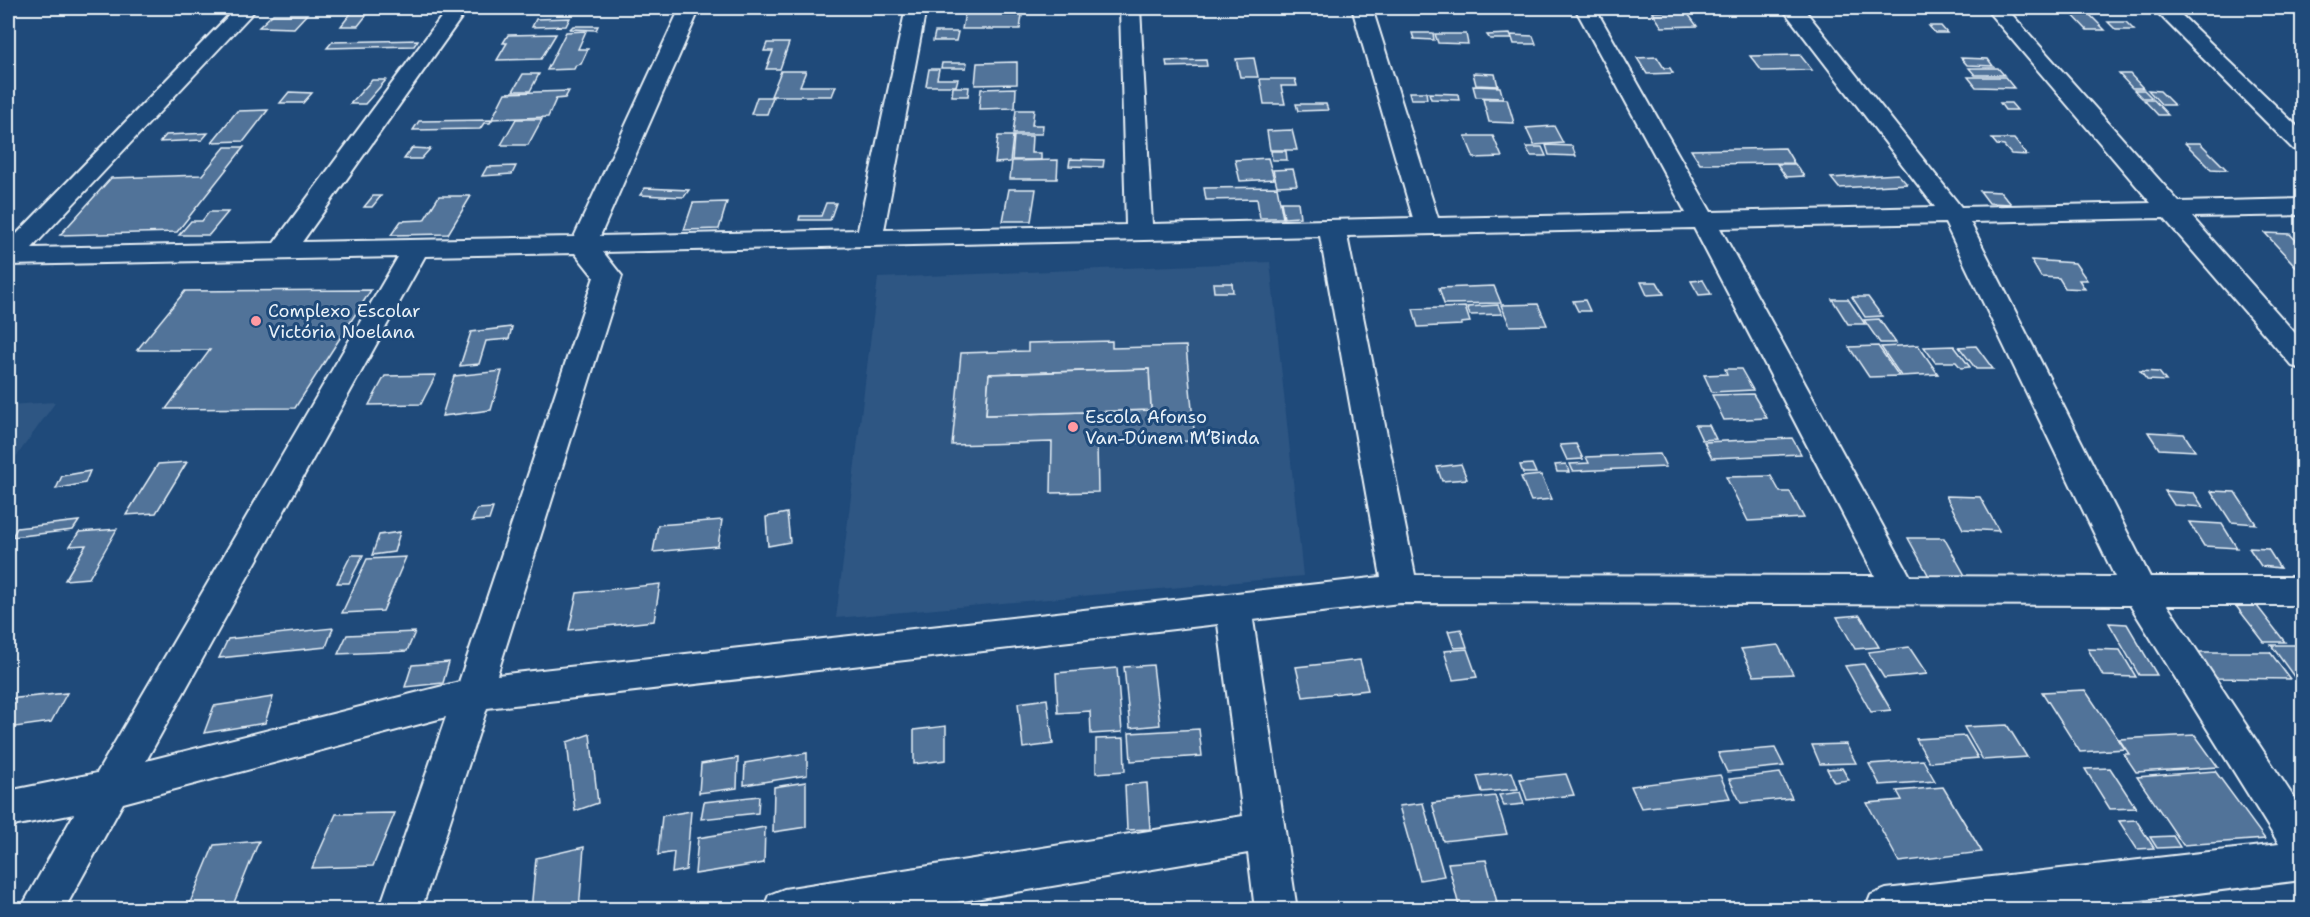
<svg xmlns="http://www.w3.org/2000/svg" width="2310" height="917" font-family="'Shantell Sans',sans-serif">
  <rect width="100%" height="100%" fill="#1f4a7a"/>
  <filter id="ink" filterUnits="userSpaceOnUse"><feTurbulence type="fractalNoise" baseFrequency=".0167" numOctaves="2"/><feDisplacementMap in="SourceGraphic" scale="12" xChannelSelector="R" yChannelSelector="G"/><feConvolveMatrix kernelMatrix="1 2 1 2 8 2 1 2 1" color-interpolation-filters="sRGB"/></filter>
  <g filter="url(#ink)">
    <g fill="#2e5683">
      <path d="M1270 262 1303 576 836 618 878 278Z"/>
      <path d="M55 402V403L8 468V405Z"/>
    </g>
    <g fill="#517399" stroke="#e8f1f8" stroke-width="1.5" fill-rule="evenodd">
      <path d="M966 8H1023L1020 29H962Z"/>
      <path d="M2066 8H2083L2105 30H2087Z"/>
      <path d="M1686 11 1697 26 1662 27 1652 12Z"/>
      <path d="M352 12H369L358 26H341Z"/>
      <path d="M273 14H307L294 28 259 27Z"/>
      <path d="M570 18 566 26 532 27 536 19Z"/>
      <path d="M2108 22H2126L2134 30H2116Z"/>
      <path d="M573 26H598L596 30 570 29Z"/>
      <path d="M1929 26H1941L1947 33H1935Z"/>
      <path d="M586 31 578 49H588L581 64 576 65 574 69 547 70 566 32Z"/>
      <path d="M935 32H958L956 41H933Z"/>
      <path d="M1412 33H1433L1434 40 1414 39Z"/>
      <path d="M556 34 541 59 497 60 507 43H503L508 35Z"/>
      <path d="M1435 34H1466L1468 44 1438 43Z"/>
      <path d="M1510 34 1512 39H1490L1487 35Z"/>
      <path d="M1511 35 1533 36 1536 44H1514Z"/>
      <path d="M418 40 414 46 327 48 332 42Z"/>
      <path d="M767 43H789L780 69H766L773 51H764Z"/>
      <path d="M1800 55 1812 70 1762 71 1750 56Z"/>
      <path d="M1657 57 1664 68H1670L1673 73 1647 74 1637 58Z"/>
      <path d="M1254 58 1258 77H1240L1236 59Z"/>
      <path d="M1961 58 1988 59 1993 66 1967 65Z"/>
      <path d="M1206 60 1207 66 1167 67 1166 61Z"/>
      <path d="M1017 62V84L975 85 977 63Z"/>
      <path d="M942 63H967L966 68H941Z"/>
      <path d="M1969 68H1998L2004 75H1975Z"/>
      <path d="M929 69H939L937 79H958L956 86H926Z"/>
      <path d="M781 71H806L800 86H836L832 96H771Z"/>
      <path d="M1473 73 1495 74 1498 86 1476 85Z"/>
      <path d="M523 74H539L530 91H513Z"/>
      <path d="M2119 74H2130L2143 88H2132Z"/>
      <path d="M1968 77H2005L2014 88 1976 87Z"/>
      <path d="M1260 79H1295L1297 86H1281L1285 104H1264Z"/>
      <path d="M372 80H386L365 104H350Z"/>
      <path d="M1473 86 1500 87 1503 98 1476 97Z"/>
      <path d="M953 87H969L968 96H952Z"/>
      <path d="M1016 88 1015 108 979 109 981 89Z"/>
      <path d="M2134 90H2144L2152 98H2142Z"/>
      <path d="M2148 90 2160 91 2174 105H2162Z"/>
      <path d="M569 91 565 98 556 99 548 117 492 119 505 93Z"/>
      <path d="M289 92 312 93 303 103H280Z"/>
      <path d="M1409 92H1426L1427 99H1411Z"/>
      <path d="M1429 93 1458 94 1459 100 1431 99Z"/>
      <path d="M757 97H773L767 114H751Z"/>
      <path d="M1483 99H1507L1514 123 1489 122Z"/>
      <path d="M2144 100H2154L2168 115H2158Z"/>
      <path d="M2000 103H2011L2017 110H2005Z"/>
      <path d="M1296 104H1326L1328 110 1298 111Z"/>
      <path d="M268 110 244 141 212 142 237 111Z"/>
      <path d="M1016 110H1034L1032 125H1043L1042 134H1013Z"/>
      <path d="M516 119H542L528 145H501Z"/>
      <path d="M492 120 490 123H484L480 129 413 130 419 121Z"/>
      <path d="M1554 126 1563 143 1534 145 1526 128Z"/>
      <path d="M1292 130 1297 150H1270L1267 131Z"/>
      <path d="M208 133 202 140 160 142 166 135Z"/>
      <path d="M998 136H1013L1010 162 995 163Z"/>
      <path d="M1014 136H1032L1031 153H1041V160H1012Z"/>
      <path d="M1465 136H1493L1502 157 1474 158Z"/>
      <path d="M1992 139H2014L2027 155 2011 154 2004 146 1997 145Z"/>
      <path d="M2185 143H2200L2227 170 2211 169Z"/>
      <path d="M1546 145 1572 146 1576 156 1549 155Z"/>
      <path d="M225 147H244L177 232 60 235 111 178 202 175Z"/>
      <path d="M1526 147H1542L1546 156H1531Z"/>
      <path d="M412 148 430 149 421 159H404Z"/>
      <path d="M1785 148 1794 163 1700 164 1691 150Z"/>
      <path d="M1271 151H1286L1287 160H1272Z"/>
      <path d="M1268 158 1274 179 1240 181 1235 160Z"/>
      <path d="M1070 159 1104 160 1103 167 1069 166Z"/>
      <path d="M1058 160 1057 179H1010L1012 161Z"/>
      <path d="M1777 164H1795L1804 176 1786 177Z"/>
      <path d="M516 166 512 174 482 176 487 167Z"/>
      <path d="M1293 169 1297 185 1277 186 1273 170Z"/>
      <path d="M1898 174 1907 184 1839 188 1831 178Z"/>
      <path d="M1277 187 1283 218H1260L1257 199 1206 200 1204 188Z"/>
      <path d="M645 188 689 190 684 197 640 195Z"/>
      <path d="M1009 189H1036L1031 221H1003Z"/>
      <path d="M1980 191 2001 192 2011 204 1989 203Z"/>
      <path d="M373 196H381L372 207H364Z"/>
      <path d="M439 196H471L448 234 391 235 401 221 424 220Z"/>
      <path d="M727 202 719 229 684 230 693 203Z"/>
      <path d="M1281 202H1298L1300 217 1284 218Z"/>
      <path d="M826 203H836L830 220H799L800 216H821Z"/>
      <path d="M209 212H228L209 235H179L191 221H202Z"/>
      <path d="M2265 233 2290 234 2302 247V273Z"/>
      <path d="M2031 260 2075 263 2087 280H2079L2085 289 2065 288 2059 278 2041 277Z"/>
      <path d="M1703 280 1711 294 1699 295 1691 281Z"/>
      <path d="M1641 282H1657L1664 294 1647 295Z"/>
      <path d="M1213 283H1232L1233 292H1214Z"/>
      <path d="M1494 286 1501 303 1444 304 1439 288Z"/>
      <path d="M371 290 295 408 166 409 210 350H137L185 291Z"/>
      <path d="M1852 297H1868L1882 316 1865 317Z"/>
      <path d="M1832 299H1848L1865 324H1848Z"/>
      <path d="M1585 300 1590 311H1578L1573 301Z"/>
      <path d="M1538 304 1547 325 1510 326 1501 305Z"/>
      <path d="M1498 305 1502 314 1470 315 1467 307Z"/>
      <path d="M1465 307 1470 322 1461 323V325L1418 327 1413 309Z"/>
      <path d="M1879 319 1896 343H1880L1864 320Z"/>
      <path d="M512 327 509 339 486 341 479 364 460 366 471 332Z"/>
      <path d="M1112 341V348L1186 346 1195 441 1097 444 1098 492 1051 493 1052 442 952 445 961 353 1028 351V343ZM1149 369 1151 410 986 415 989 374Z"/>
      <path d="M1918 345 1938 374 1901 376 1881 347Z"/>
      <path d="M1878 346 1899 376 1869 377 1849 347Z"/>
      <path d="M1954 346 1970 367 1961 368 1956 362H1935L1924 347Z"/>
      <path d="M1976 346 1993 369H1976L1959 347Z"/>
      <path d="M1149 369 1151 410 986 415 989 374Z"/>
      <path d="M1725 369H1741L1753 390 1712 392 1704 375 1727 374Z"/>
      <path d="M502 371 491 410 442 416 454 376Z"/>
      <path d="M2140 371 2159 372 2166 381 2147 380Z"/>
      <path d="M436 375 421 404 369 405 385 376Z"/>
      <path d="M1753 394 1767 418 1724 420 1712 395Z"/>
      <path d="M1695 425H1709L1716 439 1702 440Z"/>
      <path d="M2148 432 2184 434 2195 451 2159 449Z"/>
      <path d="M1792 438 1801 454 1712 458 1704 442Z"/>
      <path d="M1576 444 1583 459 1567 460 1560 445Z"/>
      <path d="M1660 454 1666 467 1573 471 1570 464 1589 463 1586 457Z"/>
      <path d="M187 462 156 513 126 515 158 464Z"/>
      <path d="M1461 464 1467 479 1442 481 1437 467Z"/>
      <path d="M1532 464 1536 473H1523L1520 465Z"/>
      <path d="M1566 464 1569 472H1557L1555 465Z"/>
      <path d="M90 471 85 483 56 489 62 476Z"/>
      <path d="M1541 475 1552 499 1531 501 1521 477Z"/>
      <path d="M1771 476 1780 492H1790L1804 518 1748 521 1726 477Z"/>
      <path d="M2165 491 2194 493 2203 507 2174 505Z"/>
      <path d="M2211 491 2235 492 2256 524 2231 522Z"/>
      <path d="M1946 496 1980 497 1999 531 1963 529Z"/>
      <path d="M493 508 489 520 472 521 477 509Z"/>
      <path d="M787 513 790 542 768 546 766 517Z"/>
      <path d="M722 520 718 546 653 552 658 525Z"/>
      <path d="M79 521 73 530 12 537 17 528Z"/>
      <path d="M2189 522 2222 524 2237 548 2204 546Z"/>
      <path d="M117 529 89 578 65 580 86 545 70 546 79 532Z"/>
      <path d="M400 532 394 552 372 555 379 535Z"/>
      <path d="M1908 538H1944L1967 579 1930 578Z"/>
      <path d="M2249 548 2268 549 2280 568 2261 566Z"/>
      <path d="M351 555H363L349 583H337Z"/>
      <path d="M406 557 383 611 342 613 367 559Z"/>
      <path d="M660 584 654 621 569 630 577 593Z"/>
      <path d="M2236 606H2257L2285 642H2264Z"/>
      <path d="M1860 615 1879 647 1855 649 1837 617Z"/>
      <path d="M2109 623 2127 624 2157 675H2139Z"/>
      <path d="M333 628 326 647 219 658 228 639Z"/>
      <path d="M1461 629 1467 647 1454 648 1448 631Z"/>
      <path d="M415 632 407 651 338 654 347 635Z"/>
      <path d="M1778 645 1793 674 1754 676 1741 649Z"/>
      <path d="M2271 645H2302V678H2295Z"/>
      <path d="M1909 647 1927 674 1884 678 1868 652Z"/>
      <path d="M1467 649 1477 677 1453 680 1444 651Z"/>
      <path d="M2088 649 2120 650 2136 677 2103 676Z"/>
      <path d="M2197 652H2270L2290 679 2215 678Z"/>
      <path d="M1360 660 1368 690 1303 697 1296 667Z"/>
      <path d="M449 662 443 683 405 687 412 665Z"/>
      <path d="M1864 664 1891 710 1871 712 1845 666Z"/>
      <path d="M1153 665 1160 725 1130 728 1124 667Z"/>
      <path d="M1117 668 1122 732 1091 734 1090 711 1058 713 1056 673Z"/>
      <path d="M2085 690 2125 749 2080 752 2042 692Z"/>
      <path d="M67 693 51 722 8 728V699Z"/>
      <path d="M273 697 265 723 204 733 214 706Z"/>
      <path d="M1047 699 1053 744 1023 748 1018 703Z"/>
      <path d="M2007 725 2027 757 1983 760 1964 727Z"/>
      <path d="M946 726V760L914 764V730Z"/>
      <path d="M1199 729 1202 756 1131 761 1129 733Z"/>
      <path d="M590 734 598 803 575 811 567 742Z"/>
      <path d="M2195 735 2218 767 2136 772 2124 754H2129L2119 739Z"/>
      <path d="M1965 736 1978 758 1929 762 1916 739Z"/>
      <path d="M1124 738 1125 771 1096 773V739Z"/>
      <path d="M1846 744 1856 763 1820 764 1812 745Z"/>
      <path d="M1775 748 1784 766 1727 772 1718 753Z"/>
      <path d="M807 753V775L744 785 745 763Z"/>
      <path d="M738 758 737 788 699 793 701 764Z"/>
      <path d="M1923 760 1935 781 1880 785 1869 764Z"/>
      <path d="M1842 768 1849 780 1834 782 1827 769Z"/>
      <path d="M2110 768 2136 808 2110 809 2085 769Z"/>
      <path d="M2215 771 2265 839 2183 845 2137 777Z"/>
      <path d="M1512 772 1518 789 1482 792 1477 776Z"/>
      <path d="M1780 773 1792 798 1741 803 1729 779Z"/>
      <path d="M1566 774 1574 795 1527 800 1520 779Z"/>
      <path d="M1720 775 1730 798 1641 808 1631 786Z"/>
      <path d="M806 782V827L773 832 774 787Z"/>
      <path d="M1147 783 1150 829 1127 830 1125 785Z"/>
      <path d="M1943 787 1982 852 1899 862 1867 803 1902 800 1897 791Z"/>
      <path d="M1520 792 1524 804 1504 806 1499 795Z"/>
      <path d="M759 796 758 813 701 819 704 802Z"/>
      <path d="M1495 796 1507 834 1443 841 1432 803Z"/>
      <path d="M1423 803 1444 876 1420 880 1399 806Z"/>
      <path d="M691 811 686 870 672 873 674 852 658 855 662 816Z"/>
      <path d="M395 813 373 866 312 868 336 814Z"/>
      <path d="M2136 820 2154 848 2137 849 2119 821Z"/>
      <path d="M765 827 764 863 695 874 698 838Z"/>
      <path d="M2173 836 2180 847 2157 848 2150 837Z"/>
      <path d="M259 841 231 910H187L214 845Z"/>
      <path d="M584 847 579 910H531L536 858Z"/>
      <path d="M1486 860 1499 910H1460L1448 863Z"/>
    </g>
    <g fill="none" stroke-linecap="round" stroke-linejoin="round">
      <defs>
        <g id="minor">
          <path d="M236 8H257L32 248 274 243 448 8H468L302 242 574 237 680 8H700L600 236 858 230 906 8H926L884 230 1126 225 1120 8H1140L1152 224 1413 218 1352 8H1372L1438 218 1686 213 1575 8H1595L1711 212 1935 207 1782 8H1803L1961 207 2151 203 1985 8H2006L2179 202 2302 199V215L2192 217 2302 341V369L2292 366 2164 218 1970 222 2150 577H2302V605H2167L2302 810V880L2061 910H1865L1871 895 1886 889 2279 844 2130 605 1400 603 1253 620 1297 910H1255L1248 853 910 910H763L769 895 784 889 1243 816 1218 624 487 708 421 910H379L446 717 123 803 64 910H20L74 814 8 827V791L97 773 398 257 8 265V243ZM1945 223 2115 577 1910 576 1720 228ZM1694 228 1875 576 1415 575 1347 236ZM1320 236 1381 577 497 675 622 276 603 252ZM575 253 594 277 459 682 146 761 425 256Z"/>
          <path d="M2153 8H2174L2302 131V151L2293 149Z"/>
        </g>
      </defs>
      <use href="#minor" stroke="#e8f1f8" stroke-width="4"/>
      <use href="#minor" fill="#1f4a7a" fill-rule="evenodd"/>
    </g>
  </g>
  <g fill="#ff9aa2" stroke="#1f4a7a" stroke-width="2">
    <circle cx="256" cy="321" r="6"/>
    <circle cx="1073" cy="427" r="6"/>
  </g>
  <g text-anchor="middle" stroke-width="6" stroke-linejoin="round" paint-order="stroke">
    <g font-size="18" fill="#e8f1f8" stroke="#1f4a7a" text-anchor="start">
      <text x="268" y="317">Complexo Escolar<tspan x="268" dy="21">Victória Noelana</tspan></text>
      <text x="1085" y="423">Escola Afonso<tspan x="1085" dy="21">Van-Dúnem M’Binda</tspan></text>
    </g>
  </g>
  <rect width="2310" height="917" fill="none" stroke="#1f4a7a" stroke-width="30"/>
  <rect x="15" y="15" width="2280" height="887" fill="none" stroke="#e8f1f8" stroke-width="2" filter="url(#ink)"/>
</svg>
